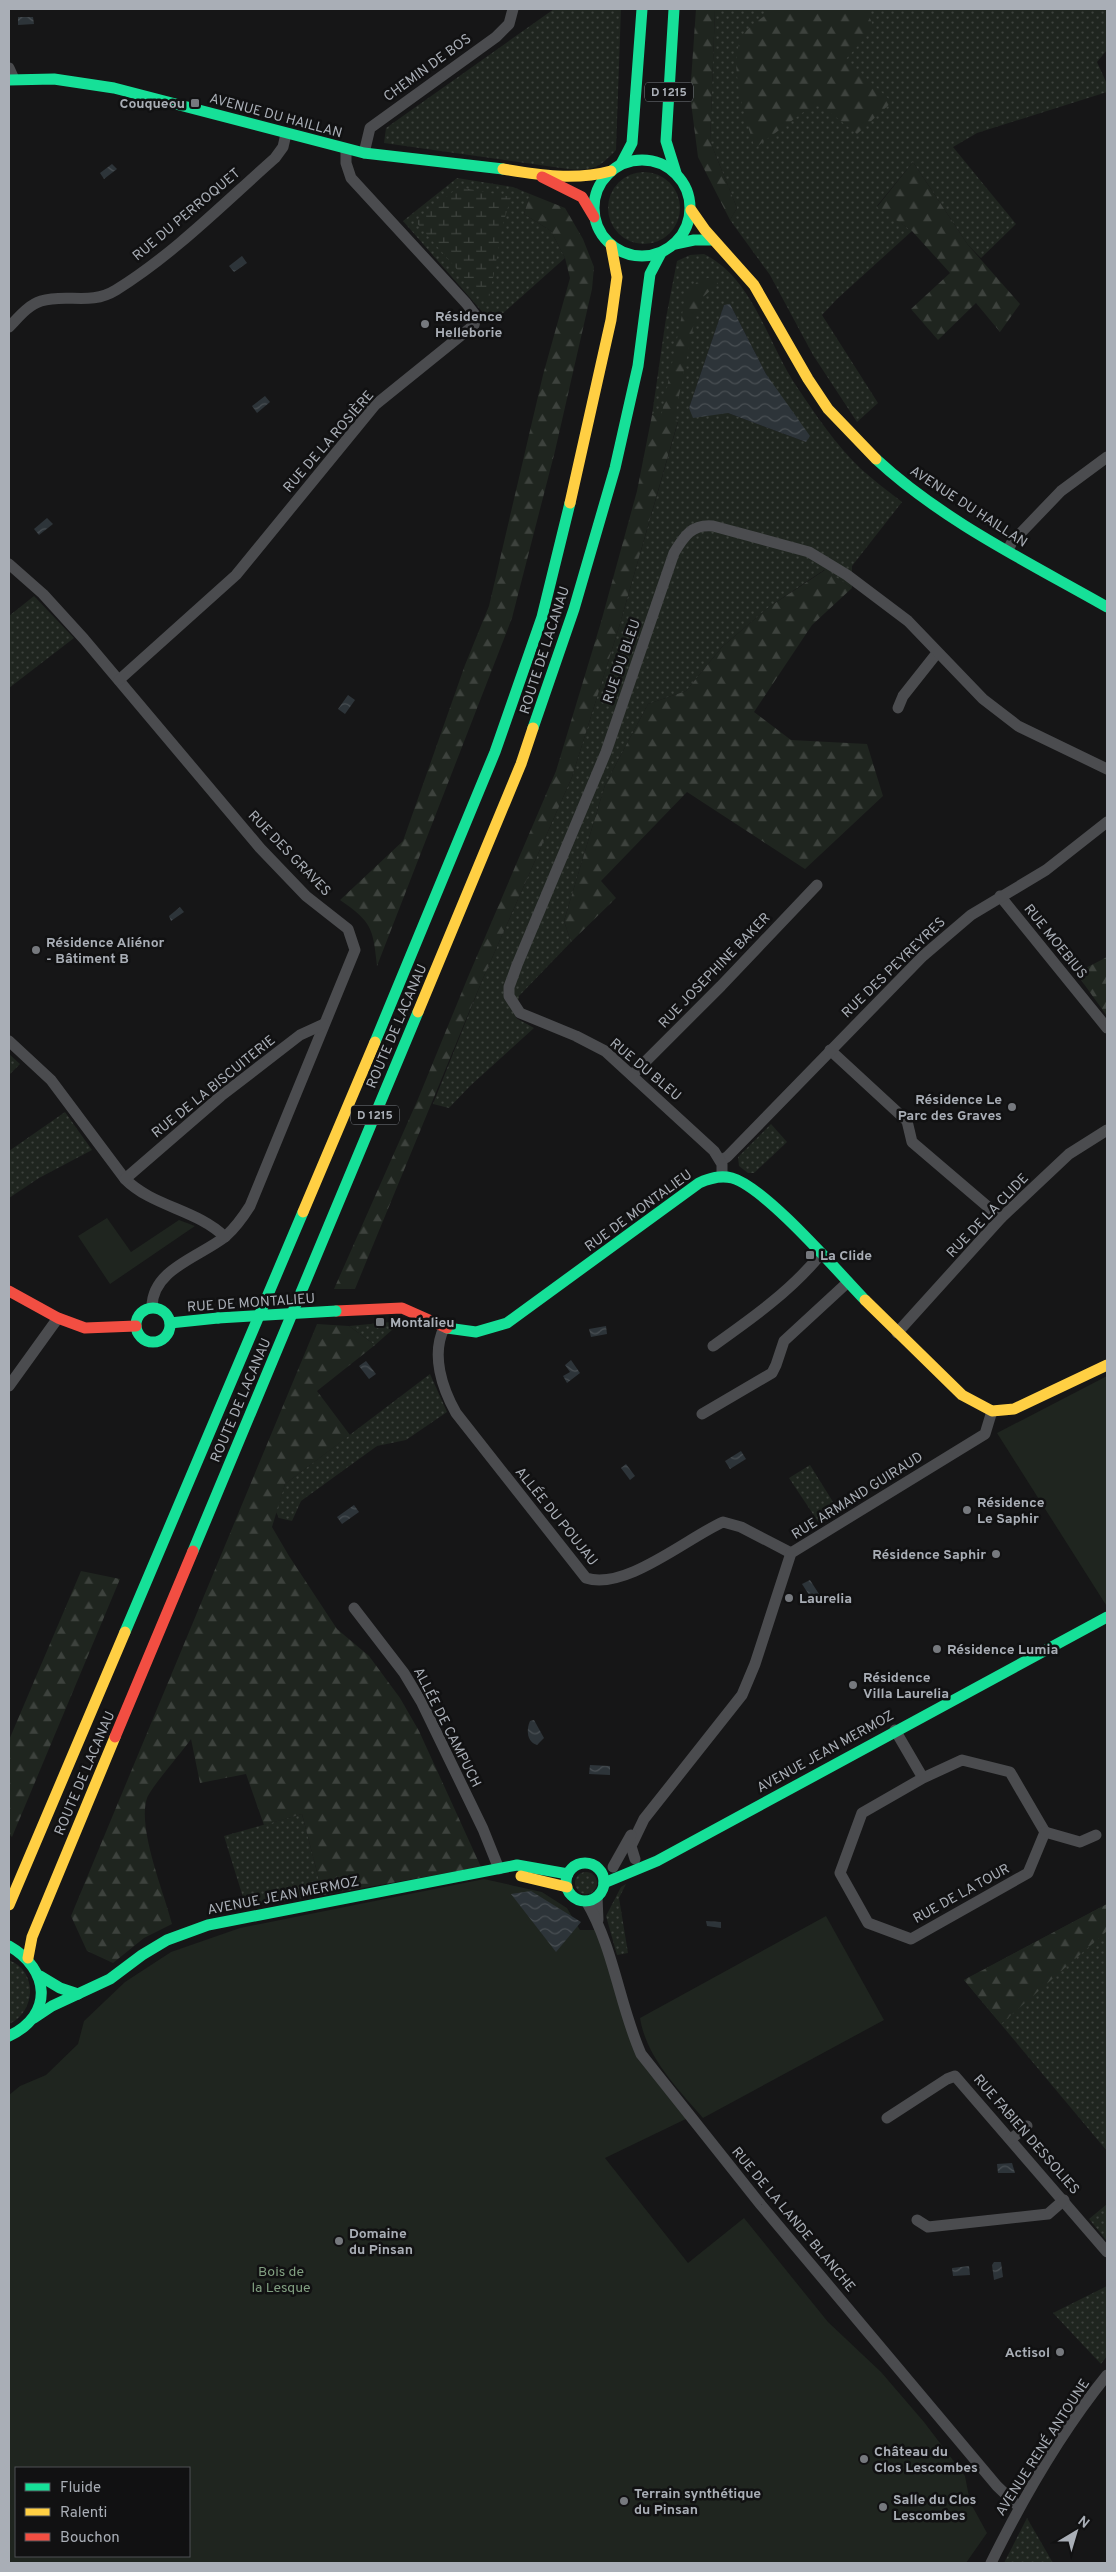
<svg xmlns="http://www.w3.org/2000/svg" width="1116" height="2572" font-family="Overpass,sans-serif">
  <defs>
    <pattern id="grass-dots" width="8" height="8" patternUnits="userSpaceOnUse" patternTransform="scale(1.25)"><rect width="8" height="8" fill="#1f251f"/><path d="M2 2h.1M6 6h.1" fill="none" stroke="#3d423d" stroke-width="1.8" stroke-linecap="round"/></pattern>
    <pattern id="forest-firs" width="22" height="20" patternUnits="userSpaceOnUse" patternTransform="scale(1.25)"><rect width="22" height="20" fill="#1f251f"/><path d="M5 1l3.5 6h-7zM16 11l3.5 6h-7z" fill="#3d423d"/></pattern>
    <pattern id="wetland-marsh" width="20" height="14" patternUnits="userSpaceOnUse" patternTransform="scale(1.25)"><rect width="20" height="14" fill="#1f251f"/><path d="M1 5h8M5 5V1M11 12h8M15 12V8" fill="none" stroke="#3d423d"/></pattern>
    <pattern id="water-waves" width="16" height="10" patternUnits="userSpaceOnUse" patternTransform="scale(1.25)"><rect width="16" height="10" fill="#2d3439"/><path d="M0 5q4-4 8 0t8 0" fill="none" stroke="#494f53"/></pattern>
  </defs>
  <rect width="100%" height="100%" fill="#161617"/>
  <g fill="url(#grass-dots)" fill-rule="evenodd">
    <path d="M554 9H621L616 150C599 168 593 171 568 169L384 143 386 128Z"/>
    <path d="M715 9H1107V50L1097 62 1107 84V92L977 133 953 147 1016 224 981 258 968 245 913 162 877 206 912 231 837 299 822 315 878 403 857 422 813 355 770 275 730 220 737 208 710 141Z"/>
    <circle cx="644" cy="208" r="36"/>
    <path d="M457 178 513 187 530 194 524 214 551 231 565 258 492 323 403 221Z"/>
    <path d="M704 254C754 279 767 343 797 387 815 414 836 445 860 468 873 480 888 491 902 502L852 566V588L824 570 769 607 722 647 686 691 648 704 605 785 564 921 571 942 519 996 516 1018 534 1028 470 1086 449 1108 433 1104 481 983 572 777 619 627 678 422 652 415 666 318 677 261 690 255ZM730 304 766 374 806 442 728 413 689 408 724 305Z"/>
    <path d="M34 596 74 638 9 688V616Z"/>
    <path d="M9 1054 20 1064 9 1075Z"/>
    <path d="M65 1112 92 1150 39 1178 9 1198V1151Z"/>
    <path d="M771 1124 787 1142 754 1173H748L739 1166 738 1157Z"/>
    <path d="M402 1321 375 1345 349 1326Z"/>
    <path d="M430 1374 447 1412 406 1440 377 1446 301 1501 292 1521 279 1518 276 1512 285 1484Z"/>
    <path d="M810 1465 838 1510 819 1523 789 1478Z"/>
    <path d="M302 1814 323 1895 246 1907 224 1836Z"/>
    <circle cx="586" cy="1883" r="11"/>
    <path d="M626 1884 619 1898 628 1953 617 1955 606 1916 621 1887Z"/>
    <path d="M1107 1904V2151L964 1980Z"/>
    <path d="M9 1960C38 1971 36 2012 9 2024Z"/>
    <path d="M1107 2204V2241L1089 2219Z"/>
    <path d="M1107 2286V2356L1101 2364 1053 2313Z"/>
    <path d="M1027 2518 1053 2563H1004Z"/>
  </g>
  <g fill="url(#forest-firs)">
    <path d="M696 9H715L710 141 737 208 730 220 698 157 690 95Z"/>
    <path d="M774 9H866L874 28 846 59 892 102 857 134 817 102 755 148C746 119 723 55 747 30 755 22 765 16 774 9Z"/>
    <path d="M913 162 968 245 1020 304 1000 332 976 303 938 340 911 309 950 273 912 231 877 207Z"/>
    <path d="M530 194 565 208 583 239 594 267 592 289 555 451 512 618 377 966C373 928 372 922 340 900L403 841 465 665 489 606 543 375 570 278 565 258 551 231 524 214Z"/>
    <path d="M708 278H715L718 284 704 296 695 318 674 420 678 421 619 627 572 777 481 983 355 1289H334L418 1099 468 977 556 771 601 622 637 491 652 415 661 417 686 295 697 282Z"/>
    <path d="M825 570 852 588 812 625 754 712 791 740 867 744 883 796 805 869 687 792 601 881 616 898 571 942 564 921 605 785 648 704 686 691 722 647 769 607Z"/>
    <path d="M1107 957V1016L1076 973Z"/>
    <path d="M317 1324 349 1326 375 1345 317 1391 350 1435 285 1484 272 1527 289 1556 337 1629 369 1656 400 1698 419 1731 481 1867 323 1895 302 1814 264 1825 246 1774 200 1783 191 1739C182 1752 152 1786 147 1798 137 1828 164 1892 172 1924L144 1938 113 1963 87 1951 71 1916Z"/>
    <path d="M81 1571 120 1579 12 1837 9 1834V1740Z"/>
    <path d="M1107 1904V1931L1001 2024 964 1980Z"/>
  </g>
  <path fill="url(#wetland-marsh)" d="M459 187 511 197 503 224 488 305 415 221Z"/>
  <g fill="#1f251f" fill-rule="evenodd">
    <path d="M107 1218 131 1252 179 1220 195 1226 110 1284 78 1236Z"/>
    <path d="M1107 1376V1604L1106 1605 997 1433Z"/>
    <path d="M484 1879 542 1892 567 1908 580 1930H602L641 2054 690 2117 605 2158 688 2263 744 2218 828 2322 881 2372 924 2422 965 2476 970 2502 987 2533 966 2563H9V2095L20 2086 46 2075 78 2044 84 2021 125 1982 171 1952 240 1928ZM16 2468H189V2556H16Z"/>
    <path d="M826 1916 884 2020 703 2118C678 2089 646 2057 640 2018Z"/>
  </g>
  <g fill="url(#water-waves)">
    <path d="M18 17H33L34 24 18 25Z"/>
    <path d="M112 164 117 169 104 179 100 173Z"/>
    <path d="M242 256 247 263 234 272 229 266Z"/>
    <path d="M730 304 766 374 810 436 806 442 728 413 693 418 689 408 724 305Z"/>
    <path d="M265 396 270 402 257 413 252 406Z"/>
    <path d="M47 518 53 524 39 535 34 529Z"/>
    <path d="M348 695 355 700 345 714 338 709Z"/>
    <path d="M180 907 184 912 171 921 169 916Z"/>
    <path d="M606 1326 607 1334 591 1337 589 1329Z"/>
    <path d="M571 1360 580 1373 567 1383 563 1376 570 1372 565 1365Z"/>
    <path d="M366 1361 376 1374 369 1379 359 1366Z"/>
    <path d="M741 1451 746 1459 730 1469 725 1461Z"/>
    <path d="M626 1464 635 1476 630 1480 621 1468Z"/>
    <path d="M354 1505 359 1512 342 1524 337 1517Z"/>
    <path d="M810 1580 819 1594 811 1598 802 1584Z"/>
    <path d="M534 1720 544 1738 537 1745C527 1742 526 1730 530 1721Z"/>
    <path d="M590 1765 610 1766V1775L589 1774Z"/>
    <path d="M531 1891 581 1922 556 1952 511 1894Z"/>
    <path d="M706 1921 721 1922V1928L707 1926Z"/>
    <path d="M1012 2163 1015 2173H998L997 2164Z"/>
    <path d="M994 2262H1001L1003 2277 994 2280 992 2265Z"/>
    <path d="M969 2266 970 2275 953 2276 952 2268Z"/>
  </g>
  <g fill="none" stroke-linecap="round" stroke-linejoin="round">
    <g stroke="#4b4c4f" stroke-width="11">
      <path d="M9 68 14 79"/>
      <path d="M364 153 370 128 496 37 509 24 513 9"/>
      <path d="M9 327C18 318 28 305 41 301 67 293 90 306 116 290 174 254 224 203 275 158L283 147 286 134"/>
      <path d="M1008 550 1012 542 1061 491 1107 457"/>
      <path d="M9 564 43 594 84 639 260 848 306 896 348 929 355 950 250 1206C243 1217 236 1227 226 1236 200 1257 152 1269 152 1307"/>
      <path d="M119 680 236 575 375 405 474 325 476 316 466 303 351 178 346 163V150"/>
      <path d="M898 708 903 696 937 653"/>
      <path d="M1000 896 1107 1028"/>
      <path d="M9 1041 51 1080 125 1179C153 1207 196 1209 225 1237"/>
      <path d="M830 1050 907 1121 912 1142 1001 1218"/>
      <path d="M632 1075 721 986 817 885"/>
      <path d="M721 1160 727 1157 923 956 971 915 1046 870 1107 822"/>
      <path d="M722 1176V1164L714 1151 605 1051 576 1036 520 1013 509 996V987L517 965 606 752 674 553C684 536 692 524 713 526L809 552 847 575 908 621 983 699 1018 726 1107 769"/>
      <path d="M125 1179 221 1096 300 1035 324 1024"/>
      <path d="M444 1328C431 1355 442 1388 456 1413L586 1578C625 1591 687 1538 723 1522L741 1527 791 1553"/>
      <path d="M897 1333 1001 1218 1069 1154 1107 1130"/>
      <path d="M713 1346C751 1319 791 1291 821 1254"/>
      <path d="M9 1386 58 1318"/>
      <path d="M702 1414 772 1373 776 1365 784 1341 848 1282"/>
      <path d="M354 1608 404 1673 422 1703 483 1829 499 1869"/>
      <path d="M895 1730 923 1778 962 1760 1010 1772 1045 1832 1028 1873 911 1939 868 1923 840 1873 862 1813 923 1778"/>
      <path d="M1045 1832 1080 1842 1096 1835"/>
      <path d="M635 1859 631 1846 644 1819 742 1695 755 1664 791 1553 985 1434 992 1411"/>
      <path d="M613 1867 631 1835"/>
      <path d="M597 1897 598 1920"/>
      <path d="M586 1901C614 1948 619 2004 641 2054L761 2205 997 2486 1019 2507"/>
      <path d="M887 2118 947 2079 955 2076 1107 2252"/>
      <path d="M1011 2139 1027 2126"/>
      <path d="M917 2220 928 2227 1048 2214 1064 2200"/>
      <path d="M991 2563C1023 2498 1061 2432 1107 2375"/>
    </g>
    <g stroke="#16e098" stroke-width="11">
      <path d="M674 9 666 141 676 173"/>
      <path d="M9 80 54 79 114 88 364 153 503 169"/>
      <circle cx="642" cy="208" r="48"/>
      <path d="M621 164 632 143 642 9"/>
      <path d="M675 244 694 240H711"/>
      <path d="M876 459C943 521 1028 562 1107 607"/>
      <path d="M533 728 574 609 615 468 638 366 650 274 661 253"/>
      <path d="M375 1042 495 752 542 617 570 503"/>
      <circle cx="153" cy="1325" r="17"/>
      <path d="M170 1323 218 1318"/>
      <path d="M447 1328 476 1332 507 1323 699 1183C710 1178 720 1175 732 1178 765 1187 838 1272 865 1300"/>
      <path d="M193 1551 418 1012"/>
      <path d="M125 1632 303 1212"/>
      <circle cx="585" cy="1882" r="19"/>
      <path d="M604 1883 657 1861 1107 1617"/>
      <path d="M9 1946C50 1969 54 2015 9 2036"/>
      <path d="M40 1976 60 1988 78 1994"/>
      <path d="M34 2018 52 2006 110 1979 142 1955 167 1940 208 1925 517 1865 568 1874"/>
    </g>
    <g stroke="#ffcf43" stroke-width="11">
      <path d="M503 169C539 175 575 181 611 171"/>
      <path d="M691 210 705 230 754 285 808 379 828 409 876 459"/>
      <path d="M570 503 611 320 617 277 611 245"/>
      <path d="M418 1012 521 764 533 728"/>
      <path d="M303 1212 375 1042"/>
      <path d="M865 1300 962 1395 992 1411 1014 1409 1107 1365"/>
      <path d="M521 1876 567 1887"/>
      <path d="M9 1905 125 1632"/>
      <path d="M28 1958 32 1937 115 1737"/>
    </g>
    <g stroke="#f24e42" stroke-width="11">
      <path d="M542 177 582 197 594 217"/>
      <path d="M9 1291 58 1318 85 1328 136 1326"/>
      <path d="M336 1311 402 1308 447 1328"/>
      <path d="M115 1737 193 1551"/>
    </g>
    <path stroke="#16e098" stroke-width="11" d="M218 1318 336 1311"/>
  </g>
  <g fill="#76797e" stroke="#111112" stroke-width="2">
    <rect x="190" y="98" width="10" height="10" rx="2.5"/>
    <circle cx="425" cy="324" r="5"/>
    <circle cx="36" cy="950" r="5"/>
    <circle cx="1012" cy="1107" r="5"/>
    <rect x="805" y="1250" width="10" height="10" rx="2.5"/>
    <rect x="375" y="1317" width="10" height="10" rx="2.5"/>
    <circle cx="967" cy="1510" r="5"/>
    <circle cx="996" cy="1554" r="5"/>
    <circle cx="789" cy="1598" r="5"/>
    <circle cx="937" cy="1649" r="5"/>
    <circle cx="853" cy="1685" r="5"/>
    <circle cx="339" cy="2241" r="5"/>
    <circle cx="1060" cy="2352" r="5"/>
    <circle cx="864" cy="2459" r="5"/>
    <circle cx="624" cy="2501" r="5"/>
    <circle cx="883" cy="2507" r="5"/>
  </g>
  <g text-anchor="middle" stroke-width="5" stroke-linejoin="round" paint-order="stroke">
    <g fill="#111112" stroke="#7b7f85" stroke-width="1">
      <rect x="645" y="82.5" width="48" height="19" rx="4"/>
      <rect x="351" y="1105.5" width="48" height="19" rx="4"/>
    </g>
    <g font-size="12" font-weight="bold" fill="#a9aeb6">
      <text x="669" y="96">D 1215</text>
      <text x="375" y="1119">D 1215</text>
    </g>
    <g font-size="14" fill="#a9aeb6" stroke="#111112">
      <text transform="translate(427 67) rotate(-36)" y="5">CHEMIN DE BOS</text>
      <text transform="translate(276 115) rotate(15)" y="5">AVENUE DU HAILLAN</text>
      <text transform="translate(186 214) rotate(-40)" y="5">RUE DU PERROQUET</text>
      <text transform="translate(328 441) rotate(-49)" y="5">RUE DE LA ROSIÈRE</text>
      <text transform="translate(969 506) rotate(33)" y="5">AVENUE DU HAILLAN</text>
      <text transform="translate(544 650) rotate(-72)" y="5">ROUTE DE LACANAU</text>
      <text transform="translate(621 661) rotate(-71)" y="5">RUE DU BLEU</text>
      <text transform="translate(290 853) rotate(46)" y="5">RUE DES GRAVES</text>
      <text transform="translate(1056 941) rotate(51)" y="5">RUE MOEBIUS</text>
      <text transform="translate(893 967) rotate(-44)" y="5">RUE DES PEYREYRES</text>
      <text transform="translate(714 970) rotate(-46)" y="5">RUE JOSEPHINE BAKER</text>
      <text transform="translate(396 1026) rotate(-67)" y="5">ROUTE DE LACANAU</text>
      <text transform="translate(646 1069) rotate(40)" y="5">RUE DU BLEU</text>
      <text transform="translate(213 1086) rotate(-39)" y="5">RUE DE LA BISCUITERIE</text>
      <text transform="translate(638 1210) rotate(-36)" y="5">RUE DE MONTALIEU</text>
      <text transform="translate(987 1215) rotate(-46)" y="5">RUE DE LA CLIDE</text>
      <text transform="translate(251 1302) rotate(-4)" y="5">RUE DE MONTALIEU</text>
      <text transform="translate(240 1400) rotate(-67)" y="5">ROUTE DE LACANAU</text>
      <text transform="translate(857 1495) rotate(-32)" y="5">RUE ARMAND GUIRAUD</text>
      <text transform="translate(557 1516) rotate(51)" y="5">ALLÉE DU POUJAU</text>
      <text transform="translate(448 1727) rotate(63)" y="5">ALLÉE DE CAMPUCH</text>
      <text transform="translate(825 1751) rotate(-29)" y="5">AVENUE JEAN MERMOZ</text>
      <text transform="translate(84 1773) rotate(-67)" y="5">ROUTE DE LACANAU</text>
      <text transform="translate(961 1893) rotate(-29)" y="5">RUE DE LA TOUR</text>
      <text transform="translate(283 1895) rotate(-11)" y="5">AVENUE JEAN MERMOZ</text>
      <text transform="translate(1027 2134) rotate(49)" y="5">RUE FABIEN DESSOLIES</text>
      <text transform="translate(794 2219) rotate(50)" y="5">RUE DE LA LANDE BLANCHE</text>
      <text transform="translate(1042 2447) rotate(-57)" y="5">AVENUE RENÉ ANTOUNE</text>
    </g>
    <g font-size="14" font-weight="bold" fill="#a9aeb6" stroke="#111112" text-anchor="start">
      <text x="185" y="108" text-anchor="end">Couqueou</text>
      <text x="435" y="321">Résidence<tspan x="435" dy="16">Helleborie</tspan></text>
      <text x="46" y="947">Résidence Aliénor<tspan x="46" dy="16">- Bâtiment B</tspan></text>
      <text x="1002" y="1104" text-anchor="end">Résidence Le<tspan x="1002" dy="16">Parc des Graves</tspan></text>
      <text x="820" y="1260">La Clide</text>
      <text x="390" y="1327">Montalieu</text>
      <text x="977" y="1507">Résidence<tspan x="977" dy="16">Le Saphir</tspan></text>
      <text x="986" y="1559" text-anchor="end">Résidence Saphir</text>
      <text x="799" y="1603">Laurelia</text>
      <text x="947" y="1654">Résidence Lumia</text>
      <text x="863" y="1682">Résidence<tspan x="863" dy="16">Villa Laurelia</tspan></text>
      <text x="349" y="2238">Domaine<tspan x="349" dy="16">du Pinsan</tspan></text>
      <text x="1050" y="2357" text-anchor="end">Actisol</text>
      <text x="874" y="2456">Château du<tspan x="874" dy="16">Clos Lescombes</tspan></text>
      <text x="634" y="2498">Terrain synthétique<tspan x="634" dy="16">du Pinsan</tspan></text>
      <text x="893" y="2504">Salle du Clos<tspan x="893" dy="16">Lescombes</tspan></text>
    </g>
    <g font-size="14" fill="#819f81" stroke="#111112">
      <text x="281" y="2276">Bois de<tspan x="281" dy="16">la Lesque</tspan></text>
    </g>
  </g>
  <rect width="1116" height="2572" fill="none" stroke="#a9aeb6" stroke-width="20"/>
  <rect x="15" y="2467" width="175" height="90" fill="#111112" stroke="#4e5054"/>
  <rect x="25" y="2483" width="25" height="8" fill="#16e098" stroke="#4e5054"/>
  <text x="60" y="2492" font-size="15" fill="#a9aeb6">Fluide</text>
  <rect x="25" y="2508" width="25" height="8" fill="#ffcf43" stroke="#4e5054"/>
  <text x="60" y="2517" font-size="15" fill="#a9aeb6">Ralenti</text>
  <rect x="25" y="2533" width="25" height="8" fill="#f24e42" stroke="#4e5054"/>
  <text x="60" y="2542" font-size="15" fill="#a9aeb6">Bouchon</text>
  <g transform="translate(1076 2532) rotate(38)" stroke="#111112" stroke-width="4" paint-order="stroke">
  <path d="M0-4L9 19L0 12L-9 19Z" fill="#a9aeb6"/>
  <text y="-8" font-size="14" font-weight="bold" text-anchor="middle" fill="#a9aeb6">N</text>
  </g>
</svg>
